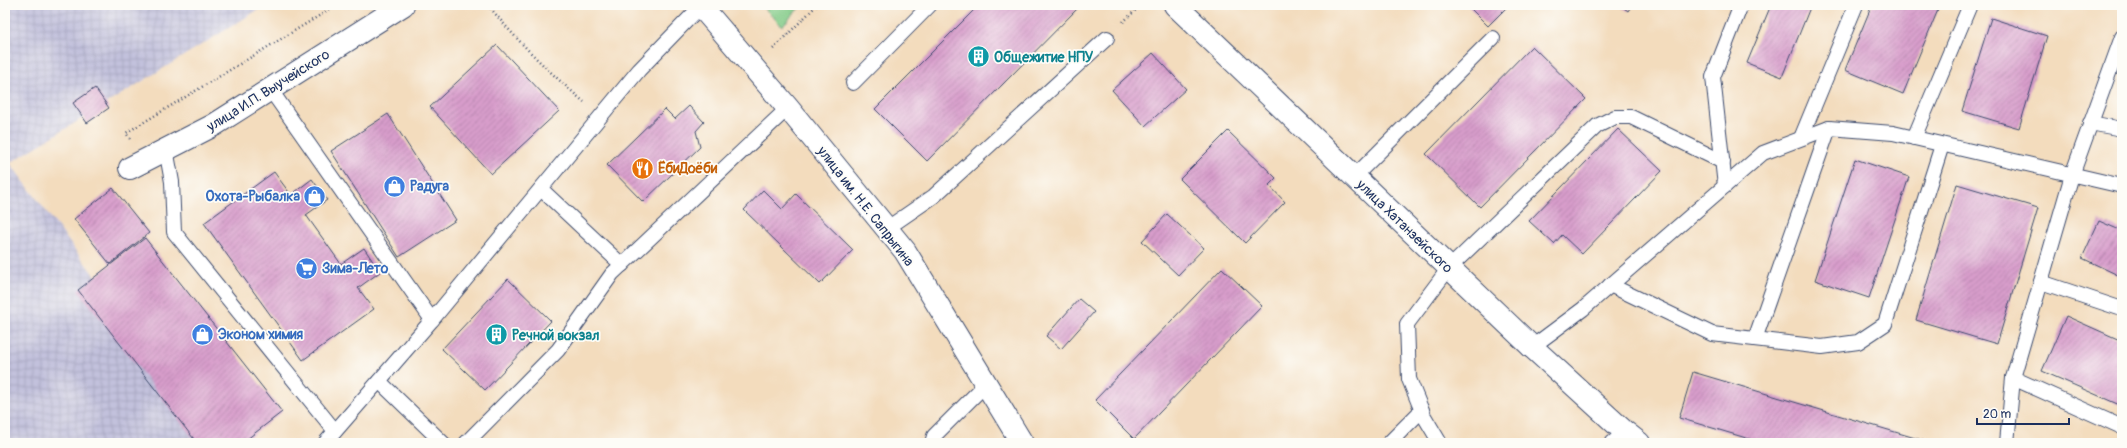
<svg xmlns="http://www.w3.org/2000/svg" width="2127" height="448" font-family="Pangolin,sans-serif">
  <defs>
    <pattern id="industrial-grid" width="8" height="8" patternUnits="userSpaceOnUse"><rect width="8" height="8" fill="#c2c1dc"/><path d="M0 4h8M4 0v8" fill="none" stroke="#a6a6bf"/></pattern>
    <pattern id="building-hatch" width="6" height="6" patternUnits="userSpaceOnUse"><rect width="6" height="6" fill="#d89dcb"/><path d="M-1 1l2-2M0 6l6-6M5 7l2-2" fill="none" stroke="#ae80a8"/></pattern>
  </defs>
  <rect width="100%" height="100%" fill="#fdfcf7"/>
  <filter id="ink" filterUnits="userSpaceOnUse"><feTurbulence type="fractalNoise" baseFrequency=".025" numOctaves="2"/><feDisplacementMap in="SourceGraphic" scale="8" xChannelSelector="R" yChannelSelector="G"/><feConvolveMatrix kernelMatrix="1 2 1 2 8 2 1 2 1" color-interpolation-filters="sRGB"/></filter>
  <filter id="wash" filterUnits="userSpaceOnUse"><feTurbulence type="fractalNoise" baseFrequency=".012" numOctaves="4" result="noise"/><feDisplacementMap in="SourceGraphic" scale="16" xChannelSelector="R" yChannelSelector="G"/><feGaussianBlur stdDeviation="0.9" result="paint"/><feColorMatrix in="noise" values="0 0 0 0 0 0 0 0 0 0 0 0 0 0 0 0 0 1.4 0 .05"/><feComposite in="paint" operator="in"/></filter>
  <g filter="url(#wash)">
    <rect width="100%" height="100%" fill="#f3dcbd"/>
    <path fill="url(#industrial-grid)" d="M5 5H266L10 163 220 443H5Z"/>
    <path fill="#81ca86" stroke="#4e7c72" d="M761 5H802L782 26Z"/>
    <g id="blocks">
      <g fill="url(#building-hatch)">
        <path d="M979 5H1081L927 161 875 109Z"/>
        <path d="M1467 5H1509L1488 26Z"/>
        <path d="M1620 5H1632L1628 11Z"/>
        <path d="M1771 5H1811L1782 77 1747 63Z"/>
        <path d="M1872 5H1940L1903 94 1845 70Z"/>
        <path d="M1991 18 2047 36 2019 128 1962 111Z"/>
        <path d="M497 45 559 111 491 174 430 107Z"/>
        <path d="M1532 46 1586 99 1480 207 1426 154Z"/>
        <path d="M1153 53 1186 89 1145 126 1112 90Z"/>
        <path d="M95 88 109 108 87 123 73 103Z"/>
        <path d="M689 106 704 122 696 131 700 147 643 202 607 165 665 109 675 119Z"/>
        <path d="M388 114 456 220 399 257 331 151Z"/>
        <path d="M1618 129 1662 171 1582 254 1562 235 1554 244 1529 221Z"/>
        <path d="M1228 131 1276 178 1269 185 1285 202 1245 243 1180 179Z"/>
        <path d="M1855 159 1909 177 1869 298 1815 280Z"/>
        <path d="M274 172 291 195 312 179 327 200 306 215 341 264 364 248 380 272 358 288 374 309 303 360 204 223Z"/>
        <path d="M1957 184 2038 208 1997 344 1916 320Z"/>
        <path d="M113 188 149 233 110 264 74 219Z"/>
        <path d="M763 190 782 209 796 194 853 250 820 284 744 210Z"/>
        <path d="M1167 214 1204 248 1178 275 1142 241Z"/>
        <path d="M2099 221 2122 231V277L2082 258Z"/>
        <path d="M145 238 282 412 242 443H197L78 290Z"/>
        <path d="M1222 268 1262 306 1134 439 1095 400Z"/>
        <path d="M508 279 551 321 485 390 442 349Z"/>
        <path d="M1079 299 1094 312 1061 349 1046 336Z"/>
        <path d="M2066 316 2122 341V406L2042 371Z"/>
        <path d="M1693 372 1932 443H1763L1679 418Z"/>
      </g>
    </g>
  </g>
  <g filter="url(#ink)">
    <use href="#blocks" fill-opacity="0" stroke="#3b496c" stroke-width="1"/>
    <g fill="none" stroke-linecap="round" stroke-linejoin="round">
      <defs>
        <g id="lane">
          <path d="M853 83 930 5"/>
          <path d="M270 89 432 320"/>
          <path d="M2090 123 2122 129"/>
          <path d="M1801 138 1856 5"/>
          <path d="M1914 138 1970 5"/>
          <path d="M166 149 172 182 174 232 335 431"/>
          <path d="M1354 177 1493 38"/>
          <path d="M1725 186 1713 77 1741 5"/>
          <path d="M541 189 622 265"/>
          <path d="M886 229 934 196 1107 38"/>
          <path d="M2041 282 2122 309"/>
          <path d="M1610 285 1712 334 1822 347 1858 342 1885 324 1942 145"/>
          <path d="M1755 339 1829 128"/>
          <path d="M1532 347 1583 309 1763 153 1829 128 1893 133 2122 186"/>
          <path d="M2013 378 2122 427"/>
          <path d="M379 381 443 443"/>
          <path d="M325 443 432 320 639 70 701 6"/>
          <path d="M466 443 558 350 612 274 788 108"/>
          <path d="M932 443 934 436 987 383"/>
          <path d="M1389 443 1422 410"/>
          <path d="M1440 443 1424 416 1409 379 1407 324 1449 268 1597 126 1615 117H1631L1723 162"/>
          <path d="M1612 443 1625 432"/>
          <path d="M2007 443 2013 378 2072 175 2122 37"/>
        </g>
        <g id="street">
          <path d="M700 5 788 108 905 251 1022 443"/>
          <path d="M130 168 214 125 403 5"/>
          <path d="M1532 347 1625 432 1639 443"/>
        </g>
        <path id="secondary" d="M1175 5 1532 347"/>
      </defs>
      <use href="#lane" stroke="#3b496c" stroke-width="16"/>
      <use href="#street" stroke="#3b496c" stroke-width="24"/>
      <use href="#secondary" stroke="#3b496c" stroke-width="24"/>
      <g stroke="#3b496c" stroke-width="2.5" stroke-dasharray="1 3" stroke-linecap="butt">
        <path d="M488 5C517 41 549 72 584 102"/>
        <path d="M1123 22 1141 5"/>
        <path d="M773 49 817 5"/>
        <path d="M130 139 126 133 337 5"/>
      </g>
      <use href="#lane" stroke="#fff" stroke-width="14"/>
      <use href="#street" stroke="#fff" stroke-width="22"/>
      <use href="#secondary" stroke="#fff" stroke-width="22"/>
    </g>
  </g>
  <defs>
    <symbol id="building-disc" viewBox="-11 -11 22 22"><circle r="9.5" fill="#0f9aa8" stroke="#fdfcf7"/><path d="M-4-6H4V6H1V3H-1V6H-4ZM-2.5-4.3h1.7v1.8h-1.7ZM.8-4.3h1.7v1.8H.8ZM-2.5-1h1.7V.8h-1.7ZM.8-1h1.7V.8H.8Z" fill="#fff"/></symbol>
    <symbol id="restaurant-disc" viewBox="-11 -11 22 22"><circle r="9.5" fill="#e8710a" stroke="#fdfcf7"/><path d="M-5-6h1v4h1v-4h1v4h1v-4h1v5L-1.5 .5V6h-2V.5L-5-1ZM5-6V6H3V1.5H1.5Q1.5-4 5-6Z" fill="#fff"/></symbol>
    <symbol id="shop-disc" viewBox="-11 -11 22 22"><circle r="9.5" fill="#3f7fe0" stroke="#fdfcf7"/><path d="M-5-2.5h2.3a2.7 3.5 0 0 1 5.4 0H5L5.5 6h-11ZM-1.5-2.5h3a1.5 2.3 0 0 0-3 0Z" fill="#fff"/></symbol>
    <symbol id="supermarket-disc" viewBox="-11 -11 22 22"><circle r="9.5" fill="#3f7fe0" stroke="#fdfcf7"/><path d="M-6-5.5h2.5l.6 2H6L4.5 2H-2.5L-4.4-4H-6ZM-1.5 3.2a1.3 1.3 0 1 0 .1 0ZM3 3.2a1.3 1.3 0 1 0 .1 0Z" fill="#fff"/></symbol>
  </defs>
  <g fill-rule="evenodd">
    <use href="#building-disc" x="966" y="44" width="25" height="25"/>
    <use href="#restaurant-disc" x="630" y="156" width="25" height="25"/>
    <use href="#shop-disc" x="382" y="174" width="25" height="25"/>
    <use href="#shop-disc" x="302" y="184" width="25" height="25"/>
    <use href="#supermarket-disc" x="294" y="256" width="25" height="25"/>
    <use href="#shop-disc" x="190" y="322" width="25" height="25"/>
    <use href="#building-disc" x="484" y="322" width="25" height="25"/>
  </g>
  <g text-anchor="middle" stroke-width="3.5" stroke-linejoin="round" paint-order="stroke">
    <g font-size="14" font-weight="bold" fill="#0d838f" stroke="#fdfcf7" text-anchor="start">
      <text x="994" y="62">Общежитие НПУ</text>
      <text x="512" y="340">Речной вокзал</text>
    </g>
    <g font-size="14" fill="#1b2f5e" stroke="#fdfcf7">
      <text transform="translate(268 90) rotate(-32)" y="5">улица И.П. Выучейского</text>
      <text transform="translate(866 206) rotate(52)" y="5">улица им. Н.Е. Сапрыгина</text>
      <text transform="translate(1405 226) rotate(44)" y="5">улица Хатанзейского</text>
    </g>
    <g font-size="14" font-weight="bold" fill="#c56008" stroke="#fdfcf7" text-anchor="start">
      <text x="658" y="173">ЁбиДоёби</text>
    </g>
    <g font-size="14" font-weight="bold" fill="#366cbe" stroke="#fdfcf7" text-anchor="start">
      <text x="410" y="191">Радуга</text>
      <text x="300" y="201" text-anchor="end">Охота-Рыбалка</text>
      <text x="322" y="273">Зима-Лето</text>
      <text x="218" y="339">Эконом химия</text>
    </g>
  </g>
  <rect width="2127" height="448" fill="none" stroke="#fdfcf7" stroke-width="20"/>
  <path d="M1977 418v6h92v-6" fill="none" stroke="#1b2f5e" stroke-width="2"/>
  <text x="1983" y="418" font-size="12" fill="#1b2f5e" stroke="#fdfcf7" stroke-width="3" paint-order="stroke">20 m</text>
</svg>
